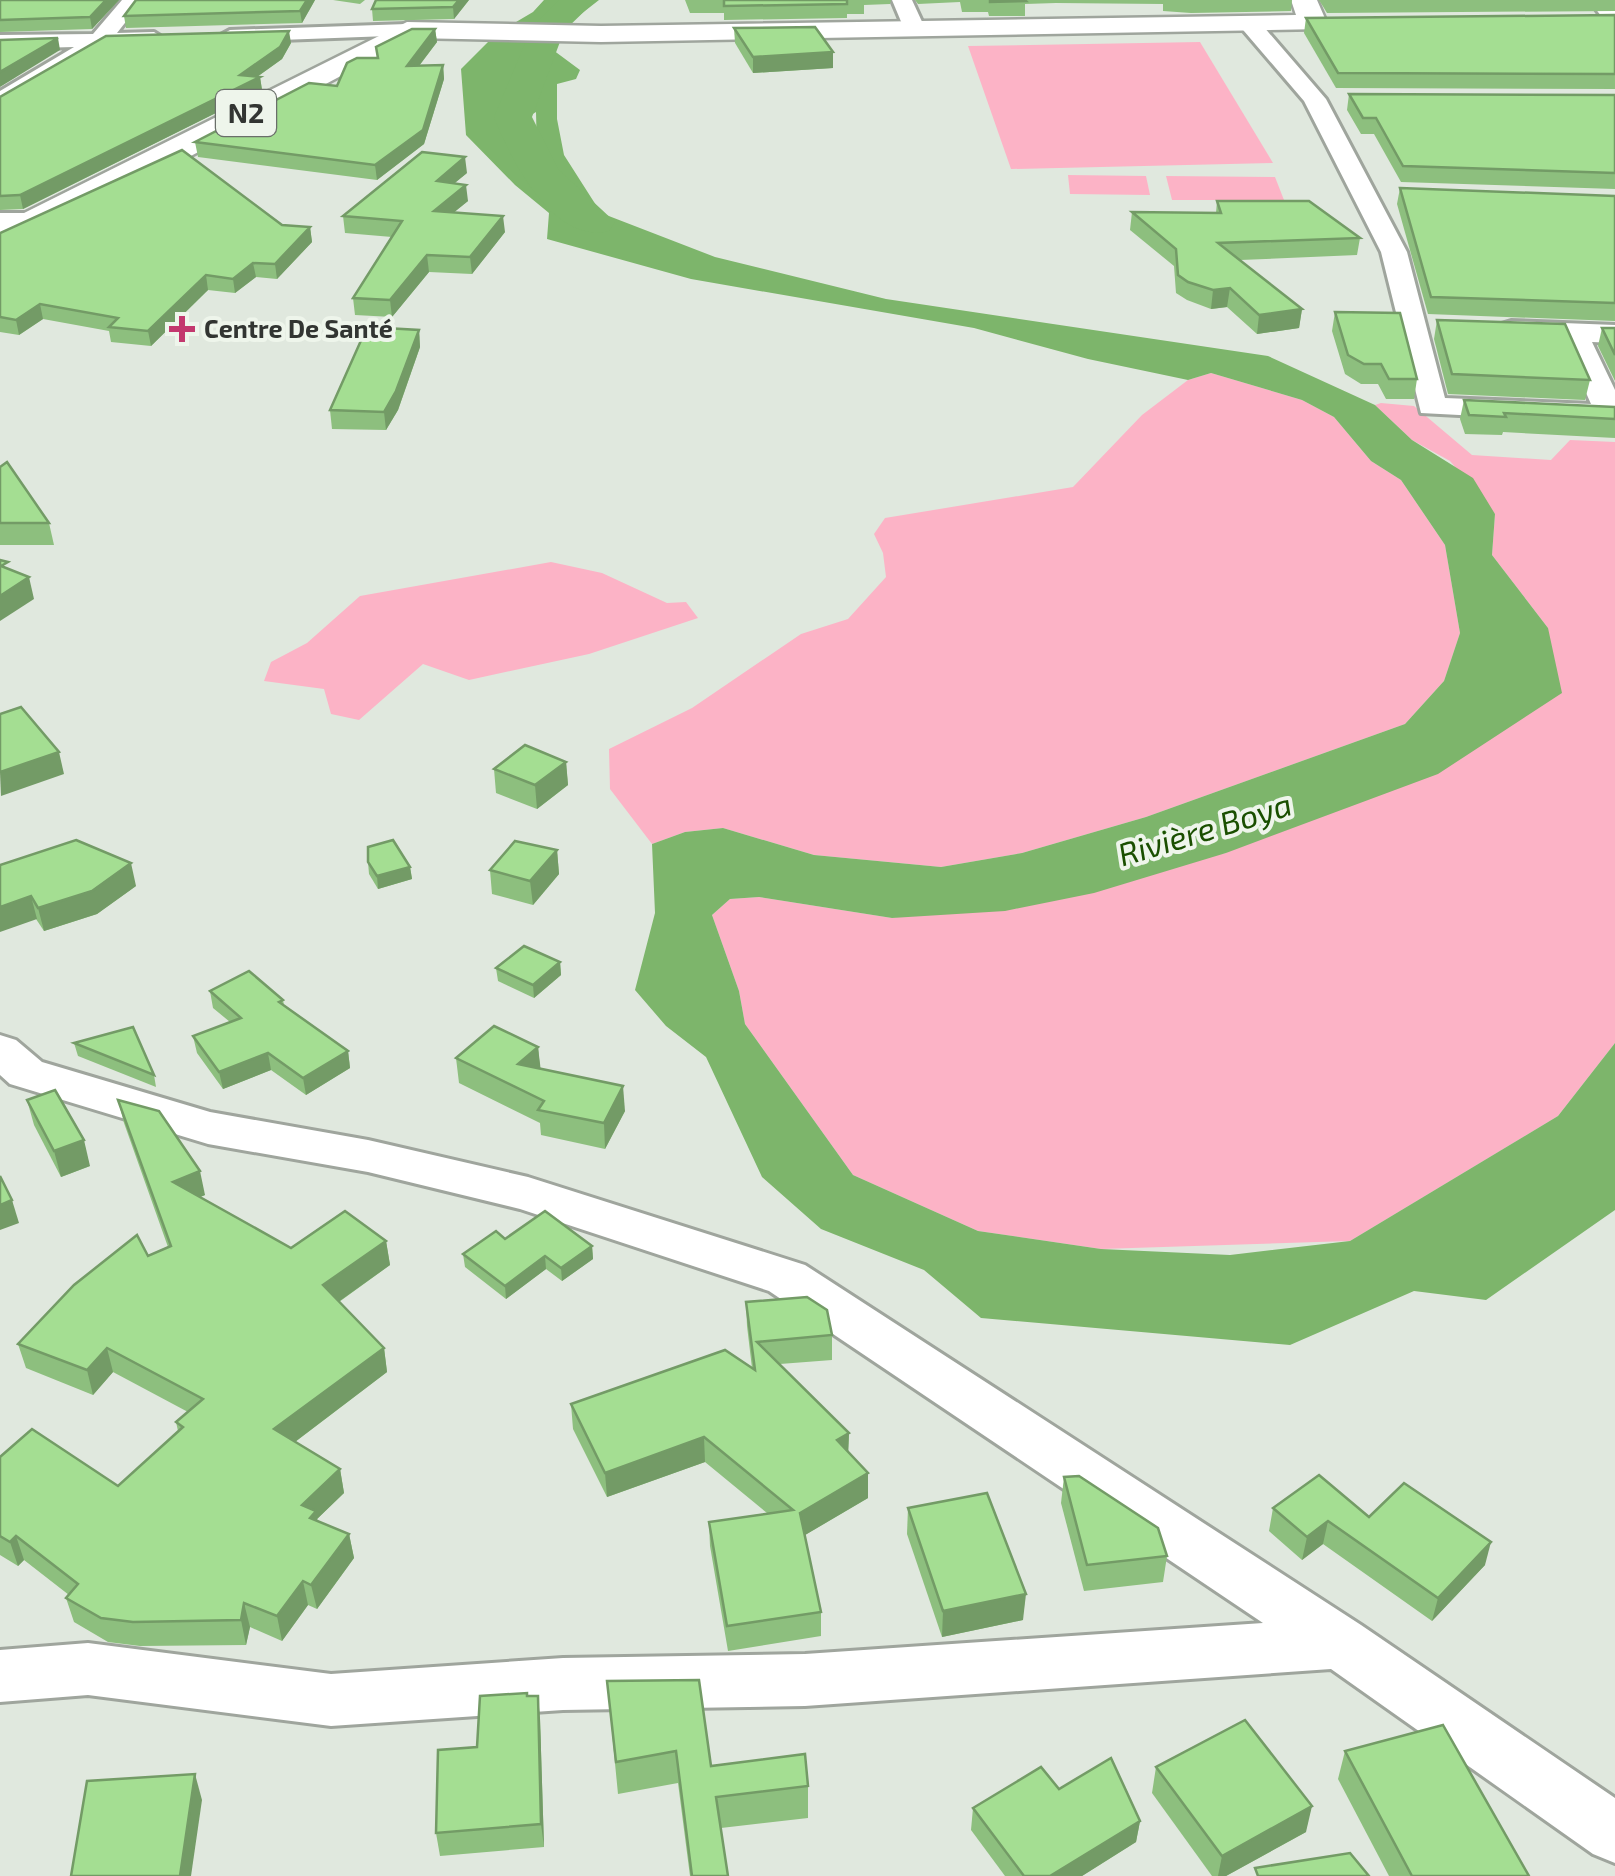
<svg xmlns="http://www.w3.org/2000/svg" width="1615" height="1876" font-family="'Exo 2',sans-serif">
  <rect width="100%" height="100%" fill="#e0e8de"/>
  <g fill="#fcb3c6">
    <path d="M1200 42 1273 163 1011 169 968 46Z"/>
    <path d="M1068 175 1146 176 1150 195 1070 194Z"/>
    <path d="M1166 176 1275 177 1284 200H1172Z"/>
    <path d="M1211 373 1302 400 1334 417 1371 461 1401 480 1445 545 1460 633 1444 681 1405 724 1146 817 1022 853 941 867 814 855 723 828 685 832 652 844 610 789 609 749 692 708 801 634 848 619 886 577 883 553 874 534 885 518 1073 487 1142 415 1188 380Z"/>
    <path d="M1381 403 1414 406 1472 455 1551 460 1570 440 1615 442V1043L1558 1116 1350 1241 1101 1249 978 1231 853 1175 745 1024 739 991 712 915 730 899 759 897 892 918 1226 853 1548 628 1492 555 1495 514 1450 461 1412 440 1375 405Z"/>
    <path d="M551 562 602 573 667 603 686 602 698 618 589 654 469 680 423 664 359 720 331 714 324 689 264 681 271 662 307 643 360 596Z"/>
  </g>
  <path fill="#7db56b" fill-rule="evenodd" d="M544 0H599L549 39 553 50 580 70 576 79 557 84V119L564 155 601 213 715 257 886 299 1268 356 1375 405 1412 440 1473 478 1495 514 1492 555 1548 628 1562 693 1438 774 1226 853 1094 893 1005 911 892 918 759 897 730 899 712 915 739 991 745 1024 853 1175 978 1231 1101 1249 1230 1255 1350 1241 1558 1116 1615 1043V1210L1486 1300 1414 1291 1290 1345 981 1318 924 1270 821 1229 762 1177 706 1057 666 1026 635 990 655 913 652 844 685 832 723 828 814 855 941 867 1022 853 1146 817 1405 724 1444 681 1460 633 1445 545 1401 480 1371 461 1334 417 1302 400 1211 373 1188 380 1088 359 974 328 691 279 547 239 549 213 515 185 466 135 461 69 496 34 533 12ZM536 112 537 154 528 157 504 132Z"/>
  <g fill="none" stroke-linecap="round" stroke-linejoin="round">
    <path fill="#7db56b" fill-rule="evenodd" d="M559 0H596L564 31 532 117 558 169 615 222 609 231C553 245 511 160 494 117L532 27Z"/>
    <defs>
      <g id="minor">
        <path d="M122 0H143L117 33 154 32 165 39 162 44 106 46 0 108V91L74 47 0 49V35L93 34Z"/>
        <path d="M892 0H912L924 26 921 31H905Z"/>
        <path d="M1589 0H1610L1615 6V25L1607 24Z"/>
        <path d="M1249 18 1257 19 1326 99 1407 252 1445 398 1591 404 1563 341 1501 336 1497 330 1501 324 1511 321 1615 325V343L1592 342 1615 390V423L1421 413 1381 252 1304 101 1238 24Z"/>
        <path d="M407 24 418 30 415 35 230 42 219 36 230 30Z"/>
        <path d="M0 213H36L49 221 36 229H0Z"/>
        <path d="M0 1035 16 1040 42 1062 210 1112 368 1140 528 1177 805 1265 1361 1625 1615 1798V1863L1593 1854 1331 1669 805 1706 563 1710 331 1726 88 1695 0 1702V1650L88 1643 331 1674 563 1658 805 1654 1263 1623 769 1291 520 1209 368 1172 208 1144 10 1084 0 1075Z"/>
      </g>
      <path id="trunk" d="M1291 0H1317L1327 23 1323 29 601 42 412 38 142 182 0 248V225L407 22 601 26 1296 15Z"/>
    </defs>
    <use href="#minor" stroke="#9fa59d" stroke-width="6"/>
    <use href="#trunk" stroke="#9fa59d" stroke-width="5"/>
    <use href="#minor" fill="#fff" fill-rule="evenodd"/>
    <use href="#trunk" fill="#fff" fill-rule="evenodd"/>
  </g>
  <g fill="#8dbf7e">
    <path d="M0 0H119L92 29 0 32Z"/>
    <path d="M136 0H315L302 23 126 28 124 16Z"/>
    <path d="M333 0H365L360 4Z"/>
    <path d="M376 0H469L454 19 373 21 372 9Z"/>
    <path d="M685 0H891L890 4 864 5V14H847V18L724 20V13H690Z"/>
    <path d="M915 0H1292L1291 11 1191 13 1163 11V4L1056 3 1025 4V16H989L988 12H962L960 2 918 4Z"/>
    <path d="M1319 0H1615V11L1327 13Z"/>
    <path d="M1615 15V89L1336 88 1304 33 1306 18Z"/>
    <path d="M734 28 833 52V68L753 73 735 43Z"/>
    <path d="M435 29 437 42 419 66 443 65 444 79 424 144 377 180 198 157 195 142 337 86 378 58Z"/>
    <path d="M291 43 282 59 257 77H260L262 90 23 209 0 210V97Z"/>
    <path d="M1349 94 1615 95V189L1401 182 1374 134H1361L1347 110Z"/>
    <path d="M467 173 454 183 468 201 454 212 505 232 472 274 429 272 392 317 355 315 353 298 392 237 345 233 343 216Z"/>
    <path d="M1400 188 1615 196V321L1428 314 1397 204Z"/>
    <path d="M1217 201 1360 238 1357 255 1240 260 1302 309 1299 328 1257 334 1227 307 1211 309 1187 300 1176 293 1174 266 1130 230 1132 212 1216 213Z"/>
    <path d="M282 225 310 227 312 242 277 279 256 277 235 293 208 290 151 346 111 342 109 331 43 319 19 335 0 332V233Z"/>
    <path d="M1335 312 1417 379 1414 399H1386L1378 384H1361L1345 374 1332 331Z"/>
    <path d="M1437 320 1590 380 1585 400 1448 394 1434 339Z"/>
    <path d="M1602 328H1615V381L1598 346Z"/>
    <path d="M419 330 420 347 398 410 386 430 332 429 330 410Z"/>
    <path d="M1464 400 1615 407V438L1503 432 1502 435 1465 434 1460 419Z"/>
    <path d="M0 467 49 523 54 545H0Z"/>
    <path d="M566 762 568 785 537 809 496 793 494 769Z"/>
    <path d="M557 850 559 874 533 905 492 894 490 870Z"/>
    <path d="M368 862 410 867 412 879 378 889 369 874Z"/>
    <path d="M0 865 136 886 97 914 44 931Z"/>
    <path d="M560 962 561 975 534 998 498 981 496 968Z"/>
    <path d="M210 991 283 1000 284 1005 348 1051 350 1068 306 1095 271 1070 223 1089 197 1053 193 1036 230 1022 213 1008Z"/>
    <path d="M74 1043 154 1075 156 1087 78 1056Z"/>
    <path d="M538 1047 540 1069 625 1111 605 1149 541 1135 540 1123 459 1083 456 1058Z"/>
    <path d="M27 1100 90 1166 61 1177 34 1125Z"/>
    <path d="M118 1100 205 1195 200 1197 291 1248 386 1241 390 1265 339 1302 384 1348 387 1372 295 1442 340 1469 344 1493 317 1519 318 1521 349 1534 354 1558 317 1609 308 1605 282 1641 250 1627 246 1645 140 1646 108 1642 74 1622 66 1598 69 1595 24 1560 18 1566 0 1555V1457L118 1486 178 1431 176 1422 188 1412 113 1372 93 1395 26 1368 18 1344 148 1256 168 1247 124 1123Z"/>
    <path d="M505 1239 592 1246 593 1259 562 1281 546 1269 506 1299 465 1267 463 1254Z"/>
    <path d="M746 1302 832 1335V1360L780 1364 849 1433 848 1452 868 1498 805 1535 821 1612V1636L728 1651 710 1546 709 1522 767 1513 705 1462 607 1497 573 1429 571 1404 752 1368 747 1326Z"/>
    <path d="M1064 1477 1167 1556 1163 1582 1084 1591 1061 1503Z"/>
    <path d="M908 1508 1023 1620 942 1637 907 1534Z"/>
    <path d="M1273 1508 1369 1517 1485 1565 1432 1621 1323 1544 1302 1560 1269 1531Z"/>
    <path d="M607 1681 711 1766 808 1786V1818L721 1828 728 1876H690L678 1783 618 1794Z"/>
    <path d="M528 1696 540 1719 544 1847 440 1856 436 1833 477 1747Z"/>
    <path d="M1345 1751 1529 1876H1389L1338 1779Z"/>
    <path d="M1156 1767 1306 1832 1226 1876H1212L1152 1793Z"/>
    <path d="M1059 1789 1140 1821 1136 1842 1082 1876H1005L971 1830 973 1808Z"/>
  </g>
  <g fill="#739b66">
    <path d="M106 0H119L92 29 90 17Z"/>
    <path d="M307 0H315L302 23 300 11Z"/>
    <path d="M459 0H469L454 19 453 7Z"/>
    <path d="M435 29 437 42 409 79 407 66Z"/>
    <path d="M289 31 291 43 282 59 247 84 260 77 262 90 23 209 20 195 240 75Z"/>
    <path d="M58 38 60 50 0 87V72Z"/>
    <path d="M833 52V68L753 73V57Z"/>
    <path d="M443 65 444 79 424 144 377 180 375 165Z"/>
    <path d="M465 157 467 173 438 197 437 181Z"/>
    <path d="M466 185 468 201 436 227 434 211Z"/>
    <path d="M503 216 505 232 472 274 470 257Z"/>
    <path d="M310 227 312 242 277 279 275 264Z"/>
    <path d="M427 255 429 272 392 317 390 300Z"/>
    <path d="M253 263 256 277 235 293 233 279Z"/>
    <path d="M206 275 208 290 151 346 148 331Z"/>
    <path d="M1230 288 1227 307 1211 309 1213 290Z"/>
    <path d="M40 304 43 319 19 335 16 320Z"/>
    <path d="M1302 309 1299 328 1257 334 1259 315Z"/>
    <path d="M419 330 420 347 398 410 386 430 384 412Z"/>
    <path d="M29 577 34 599 0 621V596Z"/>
    <path d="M59 752 64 774 1 796 0 772Z"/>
    <path d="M566 762 568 785 537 809 535 785Z"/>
    <path d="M557 850 559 874 533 905 530 881Z"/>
    <path d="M131 863 136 886 97 914 44 931 38 908Z"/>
    <path d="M410 867 412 879 378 889 377 876Z"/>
    <path d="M31 896 37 919 0 932V907Z"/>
    <path d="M560 962 561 975 534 998 533 985Z"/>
    <path d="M538 1047 541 1072 518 1064Z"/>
    <path d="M348 1051 350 1068 306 1095 303 1078Z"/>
    <path d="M268 1053 271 1070 223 1089 219 1072Z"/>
    <path d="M623 1086 625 1111 605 1149 604 1123Z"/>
    <path d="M84 1140 90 1166 61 1177 54 1151Z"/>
    <path d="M200 1171 205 1195 179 1206 173 1182Z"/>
    <path d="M12 1200 19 1223 0 1230V1205Z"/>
    <path d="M386 1241 390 1265 327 1310 323 1285Z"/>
    <path d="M592 1246 593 1259 562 1281 561 1268Z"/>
    <path d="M545 1256 546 1269 506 1299 505 1286Z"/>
    <path d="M107 1348 113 1372 93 1395 87 1370Z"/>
    <path d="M384 1348 387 1372 279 1454 274 1429Z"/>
    <path d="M849 1433 848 1458 837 1440Z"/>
    <path d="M704 1437 705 1462 607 1497 605 1473Z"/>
    <path d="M340 1469 344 1493 317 1519 320 1535 302 1505Z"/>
    <path d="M868 1473V1498L800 1538V1513Z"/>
    <path d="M1328 1521 1323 1544 1302 1560 1307 1537Z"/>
    <path d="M349 1534 354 1558 317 1609 311 1585Z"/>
    <path d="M16 1536 24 1560 18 1566 10 1542Z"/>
    <path d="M1491 1542 1485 1565 1432 1621 1438 1598Z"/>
    <path d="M303 1581 308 1605 282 1641 277 1616Z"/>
    <path d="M1026 1594 1023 1620 942 1637 943 1611Z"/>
    <path d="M244 1603 250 1627 246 1645 241 1620Z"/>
    <path d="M538 1696 540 1719 544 1847 541 1824Z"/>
    <path d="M195 1774 202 1800 191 1876H180Z"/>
    <path d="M1312 1806 1306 1832 1226 1876H1218L1222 1856Z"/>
    <path d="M1140 1821 1136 1842 1082 1876H1050Z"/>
  </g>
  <g fill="#a4de92" stroke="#739b66" stroke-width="2.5">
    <path d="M0 0H106L90 17 0 20Z"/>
    <path d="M136 0H307L300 11 124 16Z"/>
    <path d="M376 0H459L453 7 372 9Z"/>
    <path d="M724 0H847V4L724 6Z"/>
    <path d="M990 0H1025L1026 1 990 2Z"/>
    <path d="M1615 15V74L1338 73 1306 18Z"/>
    <path d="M815 27 833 52 753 57 734 28Z"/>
    <path d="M412 29H435L407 66 443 65 423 130 375 165 195 142 309 83 337 86 347 63 357 58H378L376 47Z"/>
    <path d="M289 31 280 47 240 75 260 77 20 195 0 196V97L106 36Z"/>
    <path d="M58 38 0 72V40Z"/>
    <path d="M1349 94 1615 95V173L1403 166 1376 118H1363Z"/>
    <path d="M182 150 282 225 310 227 275 264 253 263 233 279 206 275 148 331 109 327 118 318 40 304 16 320 0 317V233Z"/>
    <path d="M422 152 465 157 437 181 466 185 434 211 503 216 470 257 427 255 390 300 353 298 402 221 343 216Z"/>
    <path d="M1400 188 1615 196V303L1431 297Z"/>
    <path d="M1217 201H1309L1360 238 1218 243 1302 309 1259 315 1230 288 1213 290 1188 282 1178 275 1176 249 1132 212 1221 213Z"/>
    <path d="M1335 312 1400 313 1417 379H1389L1381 364H1364L1348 355Z"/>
    <path d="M1437 320 1565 324 1590 380 1452 374Z"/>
    <path d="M367 327 419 330 396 391 384 412 330 410Z"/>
    <path d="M1602 328H1615V355Z"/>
    <path d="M1464 400 1615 407V419L1504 413 1506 417 1469 415Z"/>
    <path d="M7 462 49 523H0V467Z"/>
    <path d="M0 560 8 562 1 566 29 577 0 596Z"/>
    <path d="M21 707 59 752 0 772V714Z"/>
    <path d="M525 745 566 762 535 785 494 769Z"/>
    <path d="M76 840 131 863 92 891 38 908 31 896 0 907V865Z"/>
    <path d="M393 840 410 867 377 876 368 862V847Z"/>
    <path d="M515 841 557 850 530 881 490 870Z"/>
    <path d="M524 946 560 962 533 985 496 968Z"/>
    <path d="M249 971 283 1000 279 1002 348 1051 303 1078 268 1053 219 1072 193 1036 241 1018 210 991Z"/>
    <path d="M494 1026 538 1047 518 1064 623 1086 604 1123 538 1110 544 1101 456 1058Z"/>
    <path d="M133 1027 154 1075 74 1043Z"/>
    <path d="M55 1090 84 1140 54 1151 27 1100Z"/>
    <path d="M118 1100 159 1111 200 1171 173 1182 291 1248 345 1211 386 1241 323 1285 384 1348 274 1429 340 1469 302 1505 316 1511 310 1518 349 1534 311 1585 303 1581 277 1616 244 1603 241 1620 133 1622 101 1618 66 1598 78 1584 16 1536 10 1542 0 1536V1457L32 1429 118 1486 183 1427 176 1422 203 1399 107 1348 87 1370 18 1344 74 1285 137 1235 148 1256 171 1246Z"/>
    <path d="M0 1176 12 1200 0 1205Z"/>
    <path d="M545 1211 592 1246 561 1268 545 1256 505 1286 463 1254 496 1231 505 1239Z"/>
    <path d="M807 1297 827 1310 832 1335 757 1342 849 1433 837 1440 868 1473 800 1513 821 1612 727 1626 709 1522 793 1510 704 1437 605 1473 571 1404 725 1350 755 1370 746 1302Z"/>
    <path d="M1319 1475 1369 1517 1404 1483 1491 1542 1438 1598 1328 1521 1307 1537 1273 1508Z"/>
    <path d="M1079 1476 1158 1528 1167 1556 1087 1565 1064 1477Z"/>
    <path d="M987 1493 1026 1594 943 1611 908 1508Z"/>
    <path d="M699 1680 711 1766 805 1754 808 1786 716 1797 728 1876H692L676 1751 616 1762 607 1681Z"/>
    <path d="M527 1693V1696H538L541 1824 436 1833 438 1750 477 1747 480 1696Z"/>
    <path d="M1245 1720 1312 1806 1222 1856 1156 1767Z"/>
    <path d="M1443 1725 1529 1876H1412L1345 1751Z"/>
    <path d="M1111 1758 1140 1821 1050 1876H1024L973 1808 1041 1767 1059 1789Z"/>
    <path d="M195 1774 180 1876H71L87 1781Z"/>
    <path d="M1350 1853 1369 1876H1258L1255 1868Z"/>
  </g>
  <path fill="#c3386e" stroke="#eef5eb" stroke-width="4" d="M177 314h10v10h10v10h-10v10h-10v-10h-10v-10h10z"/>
  <g text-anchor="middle" stroke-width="8" stroke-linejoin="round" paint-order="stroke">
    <g font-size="25" font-weight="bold" fill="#323532" stroke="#eef5eb" text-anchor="start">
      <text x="204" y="338">Centre De Santé</text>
    </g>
    <rect fill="#eef5eb" stroke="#6a6f6a" stroke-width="2.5" x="216" y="90" width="60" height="46" rx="8"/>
    <g font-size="28" font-weight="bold" fill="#323532">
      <text x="246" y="123">N2</text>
    </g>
    <g font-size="32" font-style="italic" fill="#1a4f00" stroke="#eef5eb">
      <text transform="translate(1205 830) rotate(-17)" y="11">Rivière Boya</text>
    </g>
  </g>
</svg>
